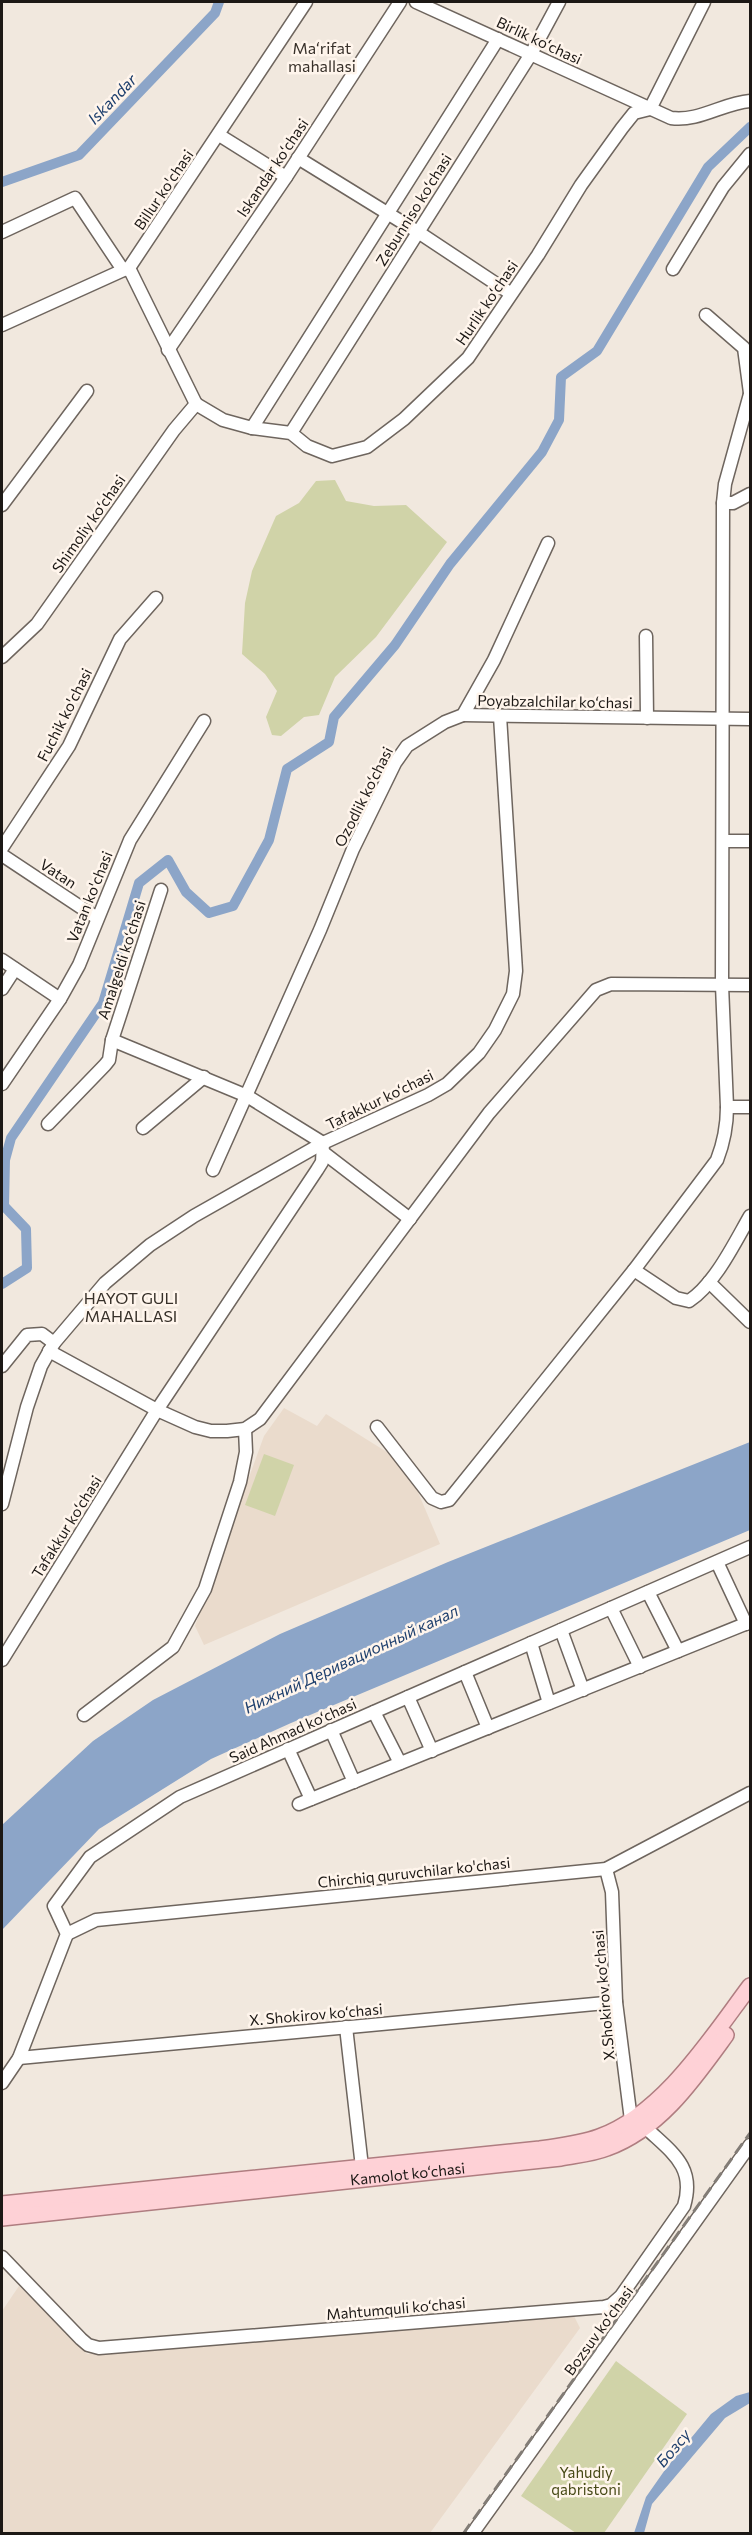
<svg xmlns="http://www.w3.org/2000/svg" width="752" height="2535" font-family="Commissioner,sans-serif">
  <rect width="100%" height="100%" fill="#f1e8de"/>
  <g fill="#eadbcc">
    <path d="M284 1408 317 1426 326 1414 406 1464 440 1544 204 1645 195 1626 264 1436Z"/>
    <path d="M19 2286 87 2354 572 2312 580 2328 430 2533 2 2534V2311Z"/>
  </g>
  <g fill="#d0d3a8">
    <path d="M335 480 346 501 374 506 406 505 447 542 376 637 335 677 319 715 304 717 281 736 272 735 266 717 277 691 265 674 242 654 245 603 252 571 276 516 299 503 316 481Z"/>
    <path d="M264 1454 294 1465 275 1516 245 1505Z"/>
    <path d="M616 2361 687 2414 604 2533H576L521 2496Z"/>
  </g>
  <g fill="#8ca5c8">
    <path d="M750 1442V1530L291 1723 211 1759 99 1829 2 1930V1825L93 1741 153 1700 280 1634 448 1562Z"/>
    <path d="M750 2392V2403L725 2418 652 2504 644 2533H634L646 2497 667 2467 711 2414 736 2396Z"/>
  </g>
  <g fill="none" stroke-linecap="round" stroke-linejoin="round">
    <g stroke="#8ca5c8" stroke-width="10">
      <path d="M2 182 79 155 215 13 219 2"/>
      <path d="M2 1284 27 1268 26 1229 4 1206 5 1160 11 1138 103 1003 139 883 168 860 186 892 209 913 233 906 269 840 287 769 329 742 334 717 395 645 450 564 542 452 559 420 561 377 597 351 708 167 750 127"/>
    </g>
    <defs>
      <g id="minor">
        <path d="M416 2 671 118C699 122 723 103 750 101"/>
        <path d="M219 135 286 177"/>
        <path d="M298 158 418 232 510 293"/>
        <path d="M2 232 75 198 123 270"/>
        <path d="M129 268 306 2"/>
        <path d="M129 268 196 404"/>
        <path d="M673 269 723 187 750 154"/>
        <path d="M706 315 744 348 750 393"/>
        <path d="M2 325 128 268"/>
        <path d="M168 350 286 177 400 2"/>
        <path d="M196 404 223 420 252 428 291 433 307 446 332 456 367 447 404 419 468 358 538 255 581 185 622 128 634 113 650 109 704 2"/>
        <path d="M252 428 498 39"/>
        <path d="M291 433 531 54 559 2"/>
        <path d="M723 503H733L750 494"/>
        <path d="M2 505 87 391"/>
        <path d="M646 636 647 718"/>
        <path d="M2 657 37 624 174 430 196 404"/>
        <path d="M463 715 750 719"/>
        <path d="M723 841H750"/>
        <path d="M2 848 69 746 120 639 156 598"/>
        <path d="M2 855 97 918"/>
        <path d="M2 960 60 999"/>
        <path d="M2 989 15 969"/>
        <path d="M112 1040 247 1096 323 1143"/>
        <path d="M2 1084 60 999 79 965 130 840 204 721"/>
        <path d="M727 1107H750"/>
        <path d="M48 1124 105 1065 109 1060 112 1040 161 890"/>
        <path d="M143 1128 204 1077"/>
        <path d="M324 1153 410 1219"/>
        <path d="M213 1170 320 930 353 849 395 763 407 746 445 722 463 715 494 660 548 543"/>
        <path d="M634 1270 676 1298 689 1301C715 1284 735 1242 750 1216"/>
        <path d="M709 1282 750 1322"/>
        <path d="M49 1351 157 1410 195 1427 211 1431H227L245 1429 260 1419 489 1113 596 990 611 984 750 985"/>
        <path d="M2 1366 27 1335 42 1334 54 1343"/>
        <path d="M377 1427 432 1498 441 1502 449 1500 634 1270 717 1160C724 1142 727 1127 727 1107L722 985 723 503 725 484 750 394"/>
        <path d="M2 1504 27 1407 41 1366 54 1343 105 1283 150 1245 194 1216 323 1143 428 1095 447 1084 479 1053 495 1030 513 994 516 971 500 716"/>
        <path d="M717 1562 746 1624"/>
        <path d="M648 1592 678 1651"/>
        <path d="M611 1608 640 1667"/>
        <path d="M561 1630 583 1690"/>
        <path d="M531 1643 549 1703"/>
        <path d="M2 1660 157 1410 317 1170 322 1162 323 1143"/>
        <path d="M465 1672 488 1728"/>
        <path d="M408 1697 432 1751"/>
        <path d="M374 1712 400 1763"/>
        <path d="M84 1715 173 1647 205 1589 240 1482 246 1452 245 1429"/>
        <path d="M331 1730 354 1782"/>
        <path d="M288 1749 311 1799"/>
        <path d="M299 1804 750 1622"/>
        <path d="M606 1869 612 1892 616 2002 631 2120"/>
        <path d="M67 1934 96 1920 606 1869 750 1793"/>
        <path d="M346 2027 362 2167"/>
        <path d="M19 2058 616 2002"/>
        <path d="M2 2083 19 2058 67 1934 54 1906 90 1857 180 1797 750 1547"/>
        <path d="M2 2257 81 2339 88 2345 99 2348 604 2307 611 2305 621 2296 684 2206C696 2166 671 2152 645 2127"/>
        <path d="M472 2534 750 2145"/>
      </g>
      <g id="major">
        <path d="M2 2204 540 2149C560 2146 580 2144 599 2137 663 2114 711 2038 750 1986"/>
        <path id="s1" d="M2 2218 561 2158C576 2155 592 2154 607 2148 660 2129 694 2079 726 2035"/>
      </g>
    </defs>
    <use href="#minor" stroke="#6e655e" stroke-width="15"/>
    <use href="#major" stroke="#af7d80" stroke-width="18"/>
    <use href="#minor" stroke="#fff" stroke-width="12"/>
    <use href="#major" stroke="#fed1d6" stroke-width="15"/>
    <path stroke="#827c76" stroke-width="3" stroke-dasharray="12 6" stroke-linecap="butt" d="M463 2534 750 2133"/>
  </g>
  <g text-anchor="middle" stroke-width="5" stroke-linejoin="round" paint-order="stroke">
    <g font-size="15" fill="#1c1815" stroke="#fff5ec">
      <text transform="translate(539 41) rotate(25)" y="5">Birlik ko‘chasi</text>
      <text transform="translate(273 168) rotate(-56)" y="5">Iskandar ko‘chasi</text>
      <text transform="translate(164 190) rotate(-56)" y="5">Billur ko'chasi</text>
      <text transform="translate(414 210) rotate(-58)" y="5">Zebunniso ko‘chasi</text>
      <text transform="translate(487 303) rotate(-56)" y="5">Hurlik ko‘chasi</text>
      <text transform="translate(89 524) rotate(-55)" y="5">Shimoliy ko‘chasi</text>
      <text transform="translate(555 702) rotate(1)" y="5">Poyabzalchilar ko‘chasi</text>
      <text transform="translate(65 715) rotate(-63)" y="5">Fuchik ko'chasi</text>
      <text transform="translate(364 797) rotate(-63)" y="5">Ozodlik ko‘chasi</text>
      <text transform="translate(58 874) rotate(33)" y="5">Vatan</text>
      <text transform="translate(90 897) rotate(-68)" y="5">Vatan ko'chasi</text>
      <text transform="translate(122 960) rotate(-72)" y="5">Amalgeldi ko‘chasi</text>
      <text transform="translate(380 1100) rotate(-26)" y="5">Tafakkur ko‘chasi</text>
      <text transform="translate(67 1527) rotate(-58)" y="5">Tafakkur ko‘chasi</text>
      <text transform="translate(293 1731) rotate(-24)" y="5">Said Ahmad ko‘chasi</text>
      <text transform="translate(414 1873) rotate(-6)" y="5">Chirchiq quruvchilar ko'chasi</text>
      <text transform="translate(604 1995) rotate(-95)" y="5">X.Shokirov ko‘chasi</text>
      <text transform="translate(316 2015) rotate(-5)" y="5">X. Shokirov ko‘chasi</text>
      <text dy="5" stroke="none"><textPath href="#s1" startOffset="408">Kamolot ko‘chasi</textPath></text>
      <text transform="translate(396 2309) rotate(-5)" y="5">Mahtumquli ko‘chasi</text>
      <text transform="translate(599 2331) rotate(-54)" y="5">Bozsuv ko‘chasi</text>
    </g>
    <g font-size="15" fill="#474916" stroke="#fff5ec">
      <text x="586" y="2478">Yahudiy<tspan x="586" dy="17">qabristoni</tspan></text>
    </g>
    <g font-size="16" fill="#373029" stroke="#fff5ec">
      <text x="322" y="54">Maʻrifat<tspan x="322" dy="18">mahallasi</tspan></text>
      <text x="131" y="1304">HAYOT GULI<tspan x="131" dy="18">MAHALLASI</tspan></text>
    </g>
    <g font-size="16" font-style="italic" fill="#1e3f6d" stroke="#fff5ec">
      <text transform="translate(112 99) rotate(-46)" y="6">Iskandar</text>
      <text transform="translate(351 1659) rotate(-25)" y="6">Нижний Деривационный канал</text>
      <text transform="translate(673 2448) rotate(-50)" y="6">Бозсу</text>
    </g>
  </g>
  <rect width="752" height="2535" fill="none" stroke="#1c1815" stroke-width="6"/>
</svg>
